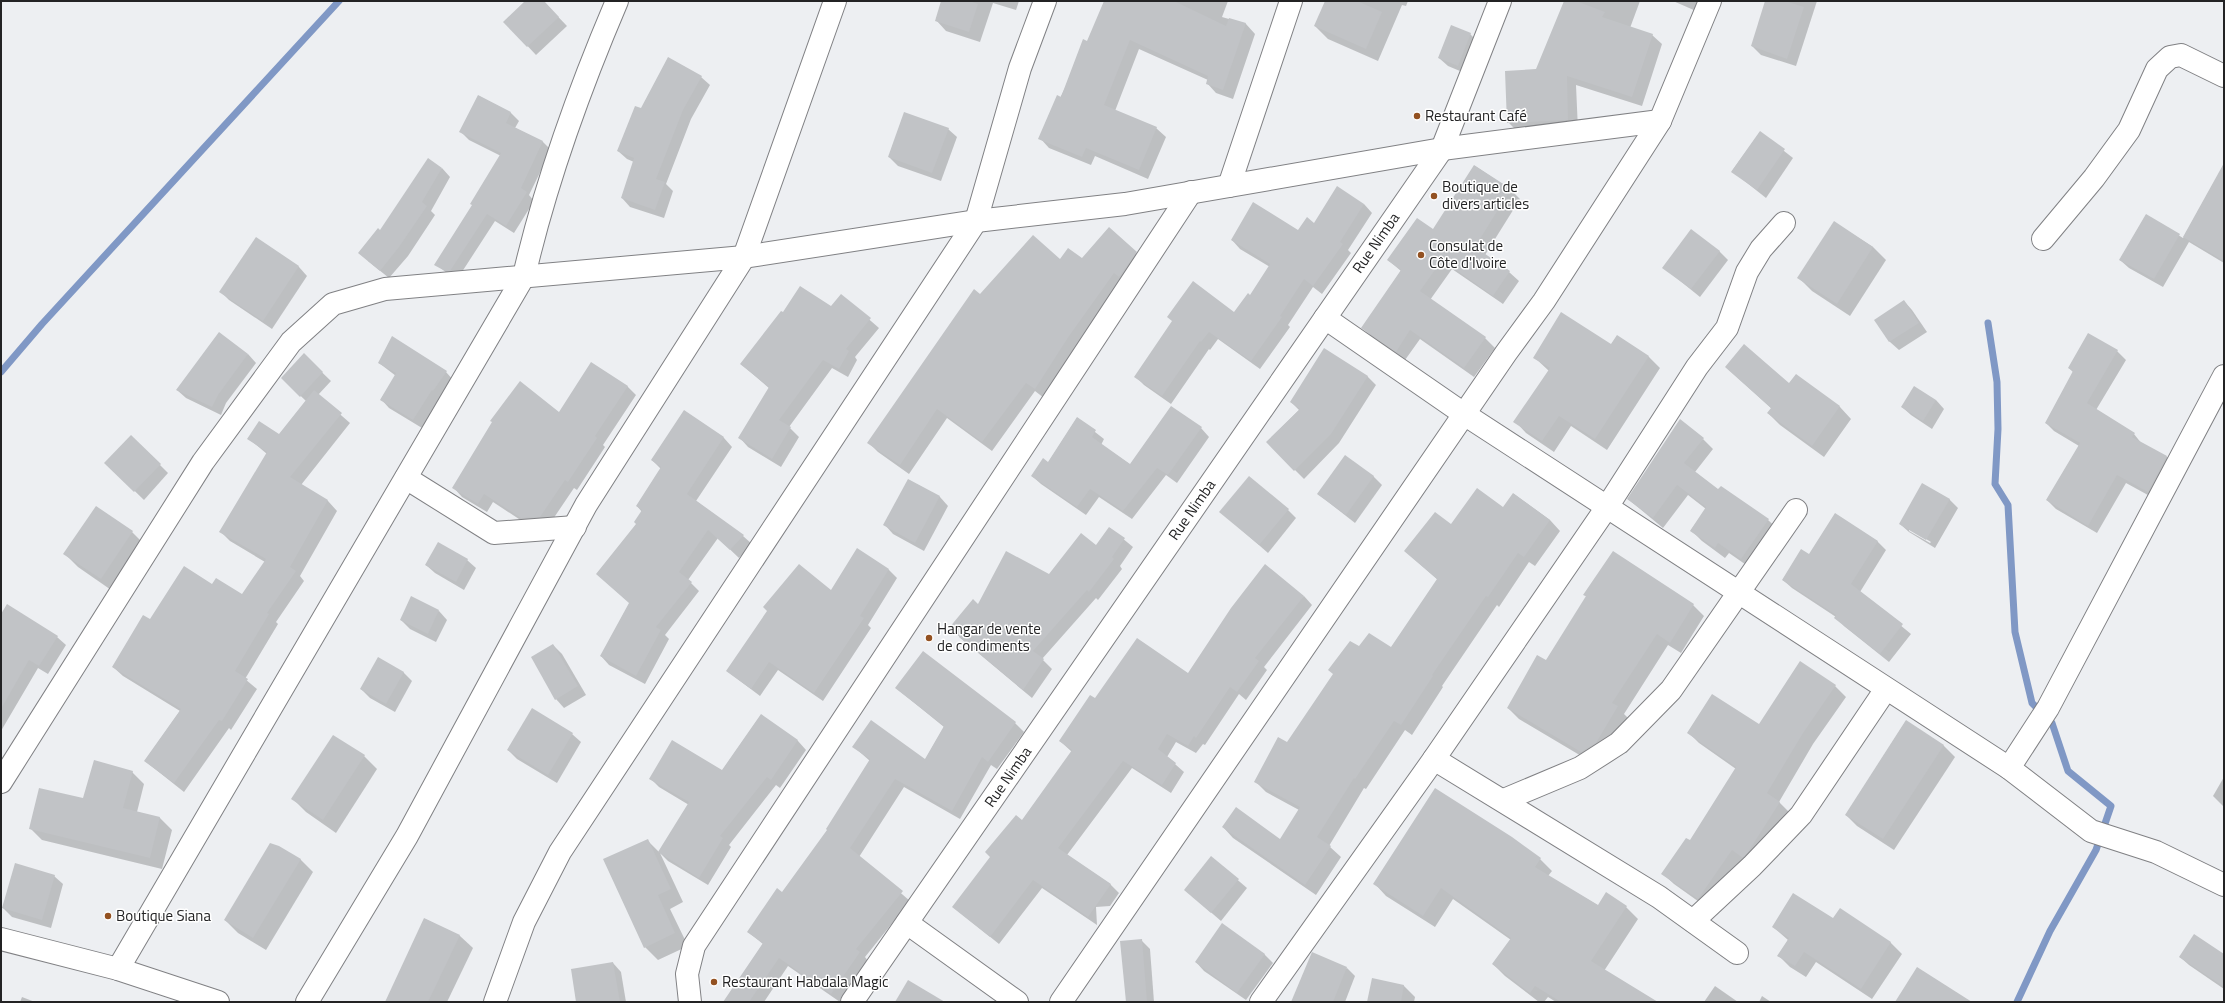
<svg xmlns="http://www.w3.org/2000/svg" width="2225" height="1003" font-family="'Titillium Web',sans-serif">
  <rect width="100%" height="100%" fill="#edeff2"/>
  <g fill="#0003" fill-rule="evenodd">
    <path d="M527 1H543L567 26 536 55 505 22Z"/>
    <path d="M942 1H1019L1016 10 993 3 980 42 946 31 936 20Z"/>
    <path d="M1105 1H1228L1222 17 1246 24 1255 34 1233 99 1216 93 1207 83 1208 80 1139 49 1115 111 1156 128 1166 137 1148 179 1095 156 1091 165 1049 148 1040 138 1088 42Z"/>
    <path d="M1326 1H1408L1406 6 1402 5 1378 61 1328 39 1315 26Z"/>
    <path d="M1565 1H1640L1630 28 1652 35 1662 44 1642 106 1576 85 1578 130 1518 132 1508 122 1537 70Z"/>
    <path d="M1673 1H1709L1703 14Z"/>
    <path d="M1766 1H1817L1796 66 1761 55 1752 46Z"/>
    <path d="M1470 34 1479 43 1467 74 1448 66 1439 58Z"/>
    <path d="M701 77 710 85 691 119 666 184 673 191 664 218 630 207 622 198 634 162 627 159 618 151 642 109Z"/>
    <path d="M479 96 511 113 519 121 515 128 543 142 551 150 529 195 534 201 514 233 495 221 458 278 454 279 436 264 473 205 501 156 469 140 461 132Z"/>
    <path d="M948 129 957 137 941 181 898 166 889 157Z"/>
    <path d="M1760 132 1793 158 1766 198 1732 171Z"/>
    <path d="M1475 166 1511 190 1520 199 1485 255 1509 272 1519 281 1503 304 1452 269 1430 300 1485 338 1495 348 1474 377 1420 339 1405 360 1372 337 1363 328 1401 271 1388 260 1433 231Z"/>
    <path d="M442 168 450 177 431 211 435 215 408 256 389 278 368 261 380 232Z"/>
    <path d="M2217 177 2224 181V263L2189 242 2163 287 2129 268 2120 260 2146 215 2183 238Z"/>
    <path d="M1364 204 1372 213 1348 250 1351 253 1322 294 1313 287 1288 325 1290 327 1260 369 1218 339 1210 350 1209 349 1171 404 1144 385 1136 377 1235 313 1251 296 1270 267 1240 249 1232 240 1298 231Z"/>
    <path d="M1835 223 1873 247 1886 260 1850 316 1812 291 1799 278Z"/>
    <path d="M256 238 299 267 307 276 272 329 229 300 221 292Z"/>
    <path d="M1719 251 1728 260 1700 297 1663 267Z"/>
    <path d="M1136 253 1145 262 1044 398 1035 391 992 451 947 418 909 474 878 452 869 443 981 295 1060 261Z"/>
    <path d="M841 295 879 328 855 357 857 360 848 377 832 368 789 427 799 437 781 467 748 447 740 438 770 389 741 364 783 313 832 307Z"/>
    <path d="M1904 301 1912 310 1927 332 1899 350 1890 342 1876 320Z"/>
    <path d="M1617 336 1649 357 1660 368 1607 450 1571 426 1554 452 1526 433 1515 421 1549 371 1534 357 1611 345Z"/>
    <path d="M2117 351 2126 360 2096 410 2134 434 2142 444 2167 457 2175 466 2157 500 2126 483 2097 533 2056 509 2047 500 2079 446 2054 431 2046 423 2074 373 2069 368Z"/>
    <path d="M248 354 256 363 226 403 221 415 186 398 177 390Z"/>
    <path d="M304 355 331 381 318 395 350 423 301 485 328 501 337 511 300 576 304 581 276 622 278 624 245 679 257 689 231 730 229 728 184 792 145 761 180 711 123 676 113 667 151 621 212 585 242 596 265 562 230 541 221 532 267 454 248 438 279 435 306 401 282 378Z"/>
    <path d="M379 363 446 372 454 381 440 398 422 428 389 408 381 399 396 376Z"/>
    <path d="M1726 367 1790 384 1796 375 1840 407 1851 419 1824 457 1780 425 1768 413 1772 409Z"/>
    <path d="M1367 376 1376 385 1339 443 1304 479 1267 442 1299 410 1291 402Z"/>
    <path d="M627 386 636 395 603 445 605 447 577 490 574 488 549 525 531 527 493 502 487 512 462 497 454 488 560 413Z"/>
    <path d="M1936 400 1944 409 1932 429 1911 415 1902 407Z"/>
    <path d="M684 412 724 438 732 447 696 501 743 536 752 544 739 558 718 538 688 580 699 591 665 635 669 639 645 684 609 665 601 656 630 603 597 574 637 524 642 512 637 506 661 469 652 460Z"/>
    <path d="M1077 418 1104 439 1101 445 1131 465 1201 428 1209 437 1177 483 1166 475 1132 519 1099 497 1086 515 1041 484 1032 476 1048 463Z"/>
    <path d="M131 436 168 473 144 500 114 471Z"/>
    <path d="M1703 439 1713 449 1695 472 1719 491 1768 520 1779 530 1752 569 1729 553 1725 558 1702 541 1691 530 1706 509 1688 495 1663 528 1628 499Z"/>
    <path d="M1373 476 1382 485 1355 523 1318 494Z"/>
    <path d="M909 480 940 497 948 506 924 551 893 534 885 525Z"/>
    <path d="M1514 494 1550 520 1560 531 1535 566 1529 562 1499 607 1497 605 1442 686 1443 687 1412 735 1405 730 1366 789 1364 788 1329 846 1341 857 1316 895 1233 838 1223 827 1280 841 1299 810 1266 792 1255 781 1287 744 1359 648H1391L1438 580 1405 551 1451 526 1503 508Z"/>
    <path d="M1949 499 1958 508 1935 548 1909 532 1900 524ZM1909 529 1931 542 1930 543 1909 531Z"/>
    <path d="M1288 510 1296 518 1268 553 1221 512Z"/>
    <path d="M1110 528 1133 547 1120 566 1122 569 1098 600 1096 598 1042 659 1052 669 1032 698 959 637 978 605 1049 576 1097 547Z"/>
    <path d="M132 532 145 545 114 592 78 567 65 554Z"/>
    <path d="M1877 541 1886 550 1860 592 1911 634 1889 662 1844 626 1836 617 1792 588 1783 580 1809 555Z"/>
    <path d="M857 550 889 570 897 578 868 625 871 628 823 701 778 670 760 696 727 671 831 592Z"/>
    <path d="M467 560 476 568 464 590 435 573 426 565Z"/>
    <path d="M1584 595 1693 605 1704 616 1681 653 1668 645 1624 714 1628 718 1593 763 1519 719 1508 708 1546 661 1587 597Z"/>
    <path d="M1304 596 1312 605 1264 667 1267 670 1246 700 1239 694 1205 745 1203 744 1196 753 1176 742 1167 757 1184 772 1171 793 1132 768 1067 855 1110 884 1119 893 1110 906 1096 907 1097 925 1042 888 999 944 953 907 1022 821 1072 752 1060 741 1095 700 1188 675Z"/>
    <path d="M439 611 447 620 436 642 410 629 401 620Z"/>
    <path d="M1 616 57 637 66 645 48 674 38 668 1 731Z"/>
    <path d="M553 645 562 654 586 695 564 708 556 699Z"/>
    <path d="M403 672 412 681 395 712 370 698 361 689Z"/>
    <path d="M1835 686 1846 697 1813 744 1779 802 1790 813 1709 909 1674 884 1663 874 1690 842 1736 769 1699 743 1688 732 1760 725Z"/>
    <path d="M896 688 1015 723 1024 732 997 769 991 765 960 819 904 787 859 857 910 901 865 957 868 961 840 1002 788 966 764 1002H724L763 944 748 932 782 893 828 830 870 761 854 747 925 760 944 727Z"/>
    <path d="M761 715 798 741 806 750 780 788 776 785 729 845 731 847 708 885 668 861 660 853 683 902 670 909 688 946 658 960 645 947 647 840 659 852 689 805 659 787 651 779 722 771Z"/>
    <path d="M1906 721 1944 746 1955 757 1894 850 1857 826 1846 815Z"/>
    <path d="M572 734 581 742 557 783 517 759 508 750Z"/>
    <path d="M364 756 377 769 336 833 306 812 293 799Z"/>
    <path d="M132 772 144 784 137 812 160 818 172 830 162 869 42 840 30 828Z"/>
    <path d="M2224 777V807L2213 796Z"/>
    <path d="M1212 858 1247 888 1221 921 1185 890Z"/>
    <path d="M300 859 313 872 266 950 238 933 225 920Z"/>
    <path d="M1540 859 1552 871 1548 876 1599 906 1626 907 1638 919 1604 971 1656 1002H1556L1548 997 1544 1002H1539L1505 976 1493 964 1511 940 1453 899 1435 927 1386 896 1375 884Z"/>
    <path d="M54 876 63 884 51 928 12 917 3 908Z"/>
    <path d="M425 919 460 936 473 948 447 1002H391Z"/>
    <path d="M1834 920 1890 942 1902 954 1872 999 1816 962 1806 977 1790 967 1779 956 1788 940 1773 927Z"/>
    <path d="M1141 940 1150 949 1154 1002H1127Z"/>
    <path d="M1264 954 1273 963 1246 1000 1204 971 1196 962Z"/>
    <path d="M2224 955V989L2189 965 2180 957Z"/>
    <path d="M613 963 621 972 626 1002H577Z"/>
    <path d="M1347 968 1355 976 1345 1002H1292Z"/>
    <path d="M1373 980 1404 986 1415 997 1414 1002H1369Z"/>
    <path d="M1715 986 1738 1002H1704Z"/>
    <path d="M1762 996 1771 1002H1759Z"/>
    <path d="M22 997 35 1002H20Z"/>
  </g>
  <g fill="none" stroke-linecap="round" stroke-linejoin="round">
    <g stroke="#8098c5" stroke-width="7">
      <path d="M1988 323 1997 382 1998 429 1995 484 2008 505 2015 632 2032 703 2052 723 2068 771 2111 806 2096 850 2050 931 2017 1002"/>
      <path d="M1 372 42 324 339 1"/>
    </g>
  </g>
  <g fill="#c1c3c6">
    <path d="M525 1H544L559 17 527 47 503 22Z"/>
    <path d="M941 1H969L978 4 969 32 935 21Z"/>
    <path d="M1104 1H1174L1226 26 1229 18 1246 23 1223 90 1206 84 1208 76 1130 40 1104 105 1157 127 1139 170 1086 148 1082 157 1038 139 1057 95 1061 97 1083 39 1087 41Z"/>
    <path d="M1325 1H1357L1382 12 1366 49 1314 26Z"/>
    <path d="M1564 1H1576L1605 12 1602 17 1653 34 1632 97 1567 76 1568 120 1507 123 1505 71 1536 69Z"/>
    <path d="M1765 1H1785L1804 7 1787 59 1751 46Z"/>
    <path d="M1451 25 1471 33 1458 66 1438 58Z"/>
    <path d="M668 57 702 76 683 110 656 179 665 182 655 210 621 198 634 158 617 151 635 106 641 108Z"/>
    <path d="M478 95 511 112 506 123 543 141 521 188 527 192 506 226 487 214 450 271H445L434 265 472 205 470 204 501 153 459 132Z"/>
    <path d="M904 112 949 128 932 173 888 157Z"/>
    <path d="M1760 131 1785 149 1757 190 1731 172Z"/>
    <path d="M428 158 442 168 422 202 427 206 399 247 380 271 358 253 378 228 380 230Z"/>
    <path d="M2224 163V261L2183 237Z"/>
    <path d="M1474 165 1511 189 1475 247 1510 271 1493 296 1442 260 1420 291 1486 337 1464 368 1410 330 1396 352 1361 328 1401 270 1387 260 1417 218 1433 229Z"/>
    <path d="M1337 186 1364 204 1340 242 1343 244 1313 286 1304 279 1280 316 1282 317 1251 361 1209 332 1201 342 1200 341 1162 396 1134 377 1172 321 1167 317 1193 281 1234 312 1248 293 1250 295 1270 264 1231 240 1253 202 1298 230 1307 217 1314 223Z"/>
    <path d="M2146 214 2180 234 2154 279 2119 260Z"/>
    <path d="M1834 221 1873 247 1837 304 1797 278Z"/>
    <path d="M1109 227 1137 252 1119 277 1114 273 1069 336 1035 389 1026 383 982 442 937 409 900 465 867 443 974 289 980 294 1033 235 1060 259 1068 248 1082 258Z"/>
    <path d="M1691 229 1720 251 1691 289 1662 268Z"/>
    <path d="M256 237 299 266 263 321 219 292Z"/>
    <path d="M800 286 831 306 841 294 871 318 846 349 849 351 839 369 823 360 779 420 791 427 772 459 738 438 769 387 740 364 781 311 783 312Z"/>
    <path d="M1904 300 1919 323 1889 342 1874 320Z"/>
    <path d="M1561 312 1611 344 1617 335 1649 356 1595 439 1559 416 1542 441 1513 422 1550 368 1533 358Z"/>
    <path d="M219 332 248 354 218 395 212 407 176 390Z"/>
    <path d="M2088 333 2118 350 2087 403 2135 433 2132 437 2167 456 2148 492 2117 475 2088 526 2046 500 2080 443 2045 423 2073 371 2068 368Z"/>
    <path d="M392 336 447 371 433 391 432 390 413 420 380 400 396 373 378 363Z"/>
    <path d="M1744 344 1789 383 1796 374 1840 406 1812 446 1767 413 1771 408 1725 367Z"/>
    <path d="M1324 348 1368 376 1331 434 1294 471 1266 442 1300 409 1290 402Z"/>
    <path d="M304 353 323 372 300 397 281 378Z"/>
    <path d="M591 362 628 386 595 436 597 438 568 482 565 480 540 517 521 518 484 494 478 504 452 488 492 422 490 421 520 381 559 412Z"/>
    <path d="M1914 386 1936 400 1923 421 1901 407Z"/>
    <path d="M314 390 342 413 290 477 328 500 290 567 296 571 267 613 269 614 235 671 248 679 222 721 219 720 174 783 144 761 181 709 112 667 143 615 150 619 184 566 212 584 216 578 242 594 266 559 219 532 267 452 247 439 259 421 279 434Z"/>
    <path d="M1171 406 1202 427 1168 475 1157 468 1123 511 1090 489 1077 507 1031 476 1043 458 1048 462 1077 417 1096 430 1092 437 1130 464Z"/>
    <path d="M684 410 724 437 687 494 744 535 730 550 708 530 679 572 692 582 656 627 661 630 636 676 600 656 629 603 596 574 636 524 634 522 642 510 636 506 661 467 651 460Z"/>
    <path d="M1680 419 1704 438 1684 463 1718 489 1721 486 1769 519 1741 559 1718 543 1715 548 1690 531 1706 507 1677 485 1653 518 1627 499Z"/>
    <path d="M131 435 161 464 134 492 104 463Z"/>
    <path d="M1345 455 1374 476 1346 515 1317 494Z"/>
    <path d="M1249 476 1289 509 1259 545 1219 512Z"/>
    <path d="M908 479 940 496 915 543 883 525Z"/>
    <path d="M1922 483 1950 499 1926 540 1899 524Z"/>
    <path d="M1477 488 1503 507 1513 493 1550 520 1524 557 1518 553 1488 597 1486 596 1432 675 1433 676 1401 725 1394 721 1355 779 1354 778 1317 837 1331 846 1305 885 1222 827 1236 807 1280 839 1300 807 1254 782 1278 737 1287 742 1333 674 1328 670 1350 641 1359 646 1369 633 1391 647 1437 579 1404 551 1435 512 1451 524Z"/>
    <path d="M96 506 133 531 101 579 63 554Z"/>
    <path d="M1835 513 1878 541 1851 584 1903 624 1880 654 1834 618 1836 615 1782 580 1801 549 1809 554Z"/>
    <path d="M1109 527 1125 538 1112 557 1114 559 1089 592 1087 590 1033 651 1044 659 1023 690 949 628 973 599 978 604 1006 551 1049 574 1081 533 1096 545Z"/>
    <path d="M438 542 468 559 456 582 425 565Z"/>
    <path d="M857 548 889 569 860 616 864 618 814 693 769 662 751 689 726 671 767 611 763 607 799 564 831 590Z"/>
    <path d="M1613 551 1694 604 1670 643 1657 634 1612 703 1618 706 1596 743 1581 752 1507 708 1537 655 1546 660 1586 596 1583 595Z"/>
    <path d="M1265 564 1304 596 1255 658 1259 661 1237 692 1230 687 1196 738 1194 736 1188 746 1167 734 1158 749 1176 763 1162 785 1123 761 1058 848 1111 884 1088 917 1033 880 990 937 952 907 990 857 985 852 1016 815 1022 820 1072 750 1059 741 1090 695 1095 698 1137 638 1188 673 1231 608Z"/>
    <path d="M411 596 439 610 428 634 400 620Z"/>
    <path d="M7 604 58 636 39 666 29 660 1 709V614Z"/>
    <path d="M553 644 578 686 555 700 531 657Z"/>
    <path d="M923 651 1016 722 988 762 982 757 952 811 895 779 850 848 903 891 856 949 860 952 831 994 779 958 749 1002H723L763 943 747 932 777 888 782 892 827 830 826 829 870 759 852 747 871 720 925 759 944 726 895 688Z"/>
    <path d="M378 657 404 672 386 704 360 689Z"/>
    <path d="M1800 661 1836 685 1803 733 1767 793 1780 802 1748 852 1743 858 1732 850 1698 899 1661 874 1686 838 1690 840 1736 767 1687 733 1712 694 1759 724Z"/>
    <path d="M532 708 573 733 548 775 507 750Z"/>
    <path d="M761 714 798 740 771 780 767 777 720 836 723 838 699 878 658 852 689 802 649 779 672 740 722 770Z"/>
    <path d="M1906 720 1944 745 1883 839 1845 815Z"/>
    <path d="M333 735 365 755 323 820 291 799Z"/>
    <path d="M94 760 133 771 123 808 160 817 150 858 29 829 39 788 83 798Z"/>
    <path d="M1435 788 1512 837 1541 858 1535 867 1598 905 1606 892 1627 906 1591 961 1658 1002H1561L1535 986 1530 993 1492 964 1511 938 1441 888 1423 916 1373 884Z"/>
    <path d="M648 839 671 889 658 895 675 933 644 948 603 859Z"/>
    <path d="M270 843 279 846 301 859 253 938 224 920Z"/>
    <path d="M1211 856 1239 879 1211 913 1184 890Z"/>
    <path d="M15 863 55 875 42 920 2 908Z"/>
    <path d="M1793 893 1833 918 1840 908 1891 942 1861 989 1804 952 1795 966 1777 956 1789 938 1772 927Z"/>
    <path d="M424 918 460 935 428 1002H385Z"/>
    <path d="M1222 923 1265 954 1237 993 1195 962Z"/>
    <path d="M2194 934 2224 954V987L2179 957Z"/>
    <path d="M1142 939 1147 1002H1126L1120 941Z"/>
    <path d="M1312 952 1347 967 1333 1002H1291Z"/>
    <path d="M613 962 620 1002H576L571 969Z"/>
    <path d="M1917 967 1972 1002H1895Z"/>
    <path d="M1372 978 1404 985 1401 1002H1367Z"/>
    <path d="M908 980 945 1002H895Z"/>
  </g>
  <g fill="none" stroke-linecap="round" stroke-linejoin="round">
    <defs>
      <g id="minor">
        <path d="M1229 186 1291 1"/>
        <path d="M2043 239 2094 178 2129 130 2157 69 2170 57 2181 55 2224 76"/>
        <path d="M1325 318 1464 414 2009 768 2091 831 2156 852 2224 885"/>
        <path d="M406 478 494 533 575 527"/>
        <path d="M1434 759 1659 897 1737 953"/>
        <path d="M2009 768 2048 708 2224 376"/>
        <path d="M1 782 203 462 291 342 333 304 385 289 744 257 976 221 1125 204 1442 149 1660 121"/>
        <path d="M1504 800 1580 768 1619 743 1671 690 1796 510"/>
        <path d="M1693 921 1752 866 1801 815 1886 689"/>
        <path d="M907 923 1017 1002"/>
        <path d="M118 969 524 276C546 181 579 90 617 1"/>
        <path d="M307 1002 407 836 586 505 744 257 835 1"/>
        <path d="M495 1002 524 922 560 852 976 221 1020 68 1045 1"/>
        <path d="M690 1002 687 974 694 946 1191 192"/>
        <path d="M852 1002 1442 149 1500 1"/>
        <path d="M1061 1002 1506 353 1544 301 1660 121 1710 1"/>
        <path d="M1261 1002 1434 759 1607 507 1697 367 1727 328 1747 272 1761 249 1784 223"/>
      </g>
      <path id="tertiary" d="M1 939 118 969 218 1002"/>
    </defs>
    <use href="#minor" stroke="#808184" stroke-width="24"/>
    <use href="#tertiary" stroke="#808184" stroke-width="24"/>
    <use href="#minor" stroke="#fff" stroke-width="22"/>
    <use href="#tertiary" stroke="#fff" stroke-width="22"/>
  </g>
  <g fill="#935121" stroke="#fff" stroke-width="1.5">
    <circle cx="1417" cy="116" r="4"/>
    <circle cx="1434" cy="196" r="4"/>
    <circle cx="1421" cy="255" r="4"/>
    <circle cx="929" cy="638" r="4"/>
    <circle cx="108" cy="916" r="4"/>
    <circle cx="714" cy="982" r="4"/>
  </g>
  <g text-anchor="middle" stroke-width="3" stroke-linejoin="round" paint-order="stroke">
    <g font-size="15" fill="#232324" stroke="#fff" text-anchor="start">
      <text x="1425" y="121">Restaurant Café</text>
      <text x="1442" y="192">Boutique de<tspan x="1442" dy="17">divers articles</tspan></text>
      <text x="1429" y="251">Consulat de<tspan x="1429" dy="17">Côte d'Ivoire</tspan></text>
      <text x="937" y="634">Hangar de vente<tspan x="937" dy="17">de condiments</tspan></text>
      <text x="116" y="921">Boutique Siana</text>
      <text x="722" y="987">Restaurant Habdala Magic</text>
    </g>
    <g font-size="15" fill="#232324" stroke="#fff">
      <text transform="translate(1376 243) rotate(-55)" y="5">Rue Nimba</text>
      <text transform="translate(1192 510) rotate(-55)" y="5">Rue Nimba</text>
      <text transform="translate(1008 777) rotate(-55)" y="5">Rue Nimba</text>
    </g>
  </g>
  <rect width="2225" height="1003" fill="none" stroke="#232324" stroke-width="4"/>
</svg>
